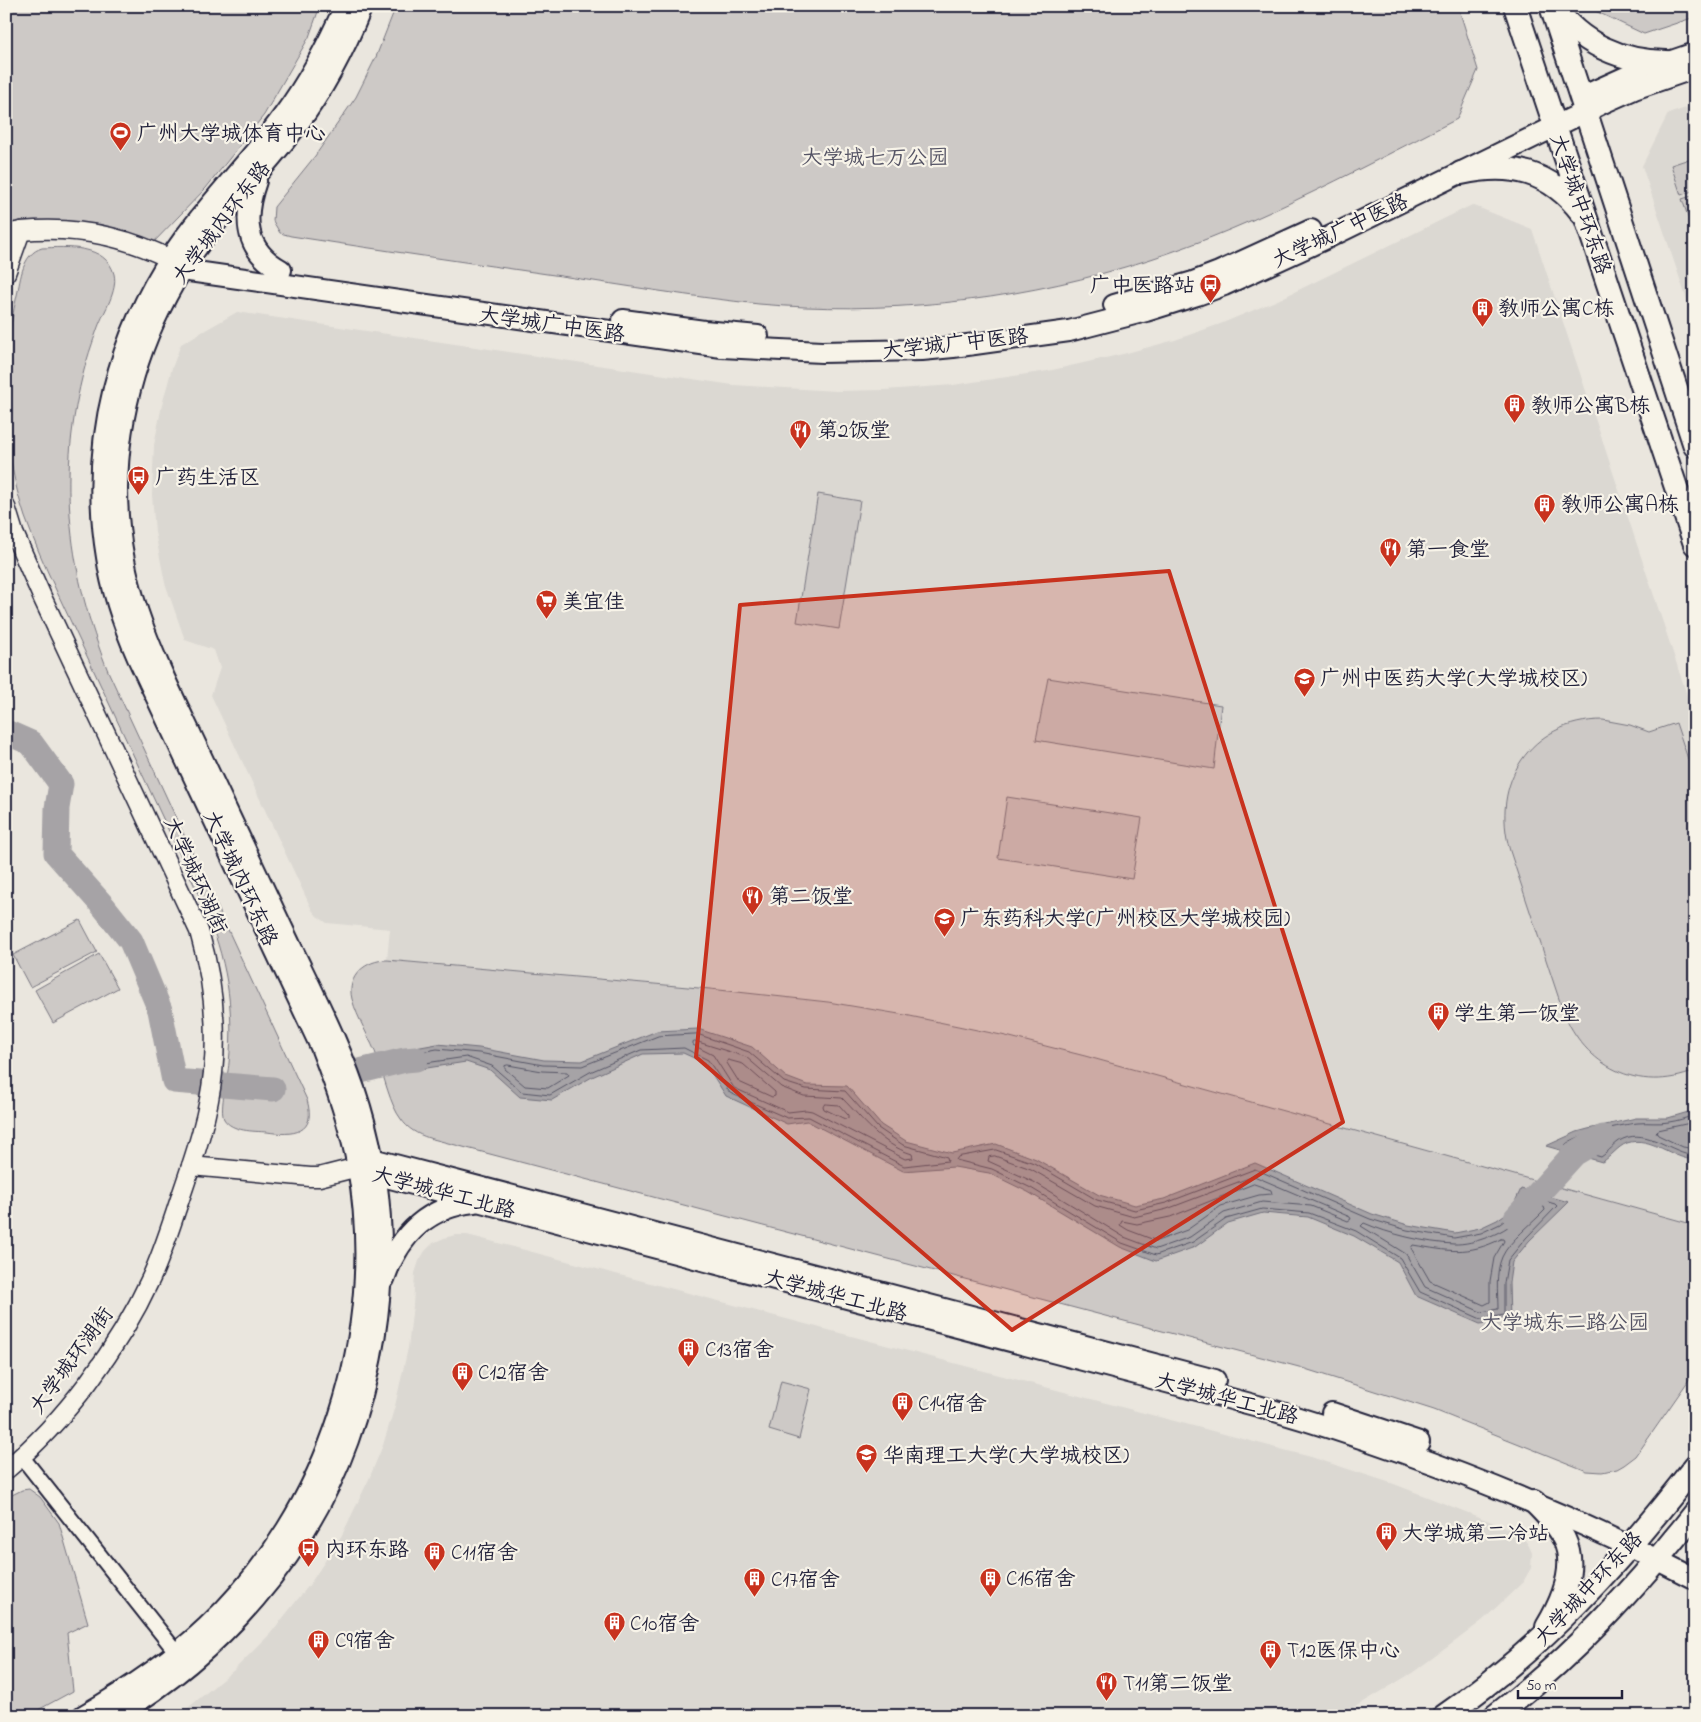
<svg xmlns="http://www.w3.org/2000/svg" width="1701" height="1722" font-family="'Indie Flower','LXGW WenKai TC',sans-serif">
  <rect width="100%" height="100%" fill="#eae6de"/>
  <filter id="ink" filterUnits="userSpaceOnUse"><feTurbulence type="fractalNoise" baseFrequency=".02" numOctaves="2"/><feDisplacementMap in="SourceGraphic" scale="10" xChannelSelector="R" yChannelSelector="G"/><feConvolveMatrix kernelMatrix="1 2 1 2 8 2 1 2 1" color-interpolation-filters="sRGB"/></filter>
  <g filter="url(#ink)">
    <g fill="#dbd8d2">
      <path d="M1695 105V324L1642 166 1668 114Z"/>
      <path d="M1472 205 1532 229 1695 719V1225L1085 1056 1006 1036 905 1015 828 1002 710 989 387 960 390 929 327 923 317 916 312 910 211 695 220 668 214 650 185 640 165 583 155 532 152 495 154 445 162 405 172 368 181 344 237 312 733 385 836 391 885 390 953 385 1048 371 1123 354 1175 340 1220 324 1278 300Z"/>
      <path d="M455 1235H467L479 1238 1311 1457 1394 1484 1512 1530 1522 1536 1529 1546 1532 1553 1531 1568 1523 1582 1483 1620 1457 1640 1412 1673 1362 1703 1338 1716H178L234 1670 270 1634 310 1584 342 1535 369 1479 383 1445 395 1406 408 1348 413 1305 415 1273 419 1261 425 1251 433 1243 444 1238Z"/>
    </g>
    <g fill="#cdc9c6" stroke="#787680">
      <path d="M6 6H320L309 37 264 115 206 188 151 245 6 226Z"/>
      <path d="M396 6H1458L1478 70 1457 119C1349 174 1242 233 1125 267 1008 302 882 315 759 304 693 297 627 286 561 276 471 263 381 250 291 236L280 233 273 221 274 207 315 156 356 97 376 57Z"/>
      <path d="M1589 6H1695V17L1644 34 1589 8Z"/>
      <path d="M1695 157V190L1681 195 1671 165Z"/>
      <path d="M1695 195V228L1692 229 1682 199Z"/>
      <path d="M42 248C66 247 106 244 114 274 118 291 104 311 98 327 92 344 86 361 82 378 57 481 69 574 108 671L307 1100C317 1134 293 1136 267 1132 254 1131 232 1132 224 1119 219 1109 228 1076 229 1063 235 1007 226 957 204 906L56 590C45 566 34 542 25 517 1 446 0 368 17 295 21 278 22 254 42 248Z"/>
      <path d="M818 494 860 501 839 629 797 622Z"/>
      <path d="M1048 678 1221 705 1214 769 1036 740Z"/>
      <path d="M1603 720 1630 725 1649 732 1676 723 1695 780V1071C1638 1094 1585 1066 1563 1011L1510 851C1490 783 1530 720 1603 720Z"/>
      <path d="M1007 797 1142 818 1132 879 998 858Z"/>
      <path d="M80 920 97 952 30 987 13 955Z"/>
      <path d="M99 954 118 988 53 1023 35 990Z"/>
      <path d="M387 960 710 989 828 1002 905 1015 1006 1036 1085 1056 1695 1225V1371L1636 1456 1624 1465 1617 1469 1602 1472 1587 1471 1434 1410 1299 1367 429 1138C417 1134 408 1129 401 1119 390 1105 384 1076 378 1059 371 1040 357 1018 352 999 346 976 366 960 387 960Z"/>
      <path d="M781 1381 811 1389 799 1439 769 1430Z"/>
      <path d="M29 1489 40 1497 59 1523 88 1623 67 1633 73 1691 27 1716H6V1498L22 1490Z"/>
    </g>
    <g fill="#a6a3a6" stroke="#716f7b">
      <path d="M698 1029 752 1047 786 1077 807 1085 847 1086 881 1125 906 1141 952 1153 996 1144 1036 1159 1099 1195 1135 1205 1164 1199 1255 1163 1372 1214 1408 1225 1455 1233 1480 1228 1497 1220 1511 1210 1521 1189 1569 1202 1529 1241 1512 1262 1509 1283 1510 1320 1480 1324 1416 1296 1398 1262 1354 1236 1308 1217 1263 1213 1228 1223 1195 1247 1156 1261 1120 1247 1028 1192 989 1173 954 1167 903 1171 807 1121 787 1124 726 1096 705 1063 683 1053 643 1054 592 1077 552 1100 520 1097 490 1070 466 1062 388 1074 377 1055 437 1044 479 1048 544 1060 582 1061 657 1031Z"/>
      <path d="M1695 1110V1160C1672 1159 1651 1135 1627 1143 1617 1147 1611 1157 1602 1162L1546 1146 1577 1132 1588 1129 1636 1118H1668Z"/>
    </g>
    <g fill="none" stroke-linecap="round" stroke-linejoin="round">
      <g stroke="#575666" stroke-width="1">
        <path d="M697 1034 749 1052 784 1082 806 1089 845 1091 878 1128 903 1145 947 1157 948 1161 904 1166 809 1117 787 1118 730 1093 708 1060 684 1048 641 1050 590 1072 550 1095 522 1092 492 1066 466 1057 392 1068 386 1060 388 1058 437 1049 479 1053 543 1065 582 1066 658 1036Z"/>
        <path d="M695 1041 746 1057 781 1087 804 1096 842 1098C864 1120 880 1144 912 1154L913 1158 905 1159 812 1111 806 1110 788 1112 734 1088 713 1055 693 1045V1042Z"/>
        <path d="M728 1060 743 1064 775 1092V1096L772 1097 739 1082 727 1063Z"/>
        <path d="M508 1065 542 1071 567 1072 569 1075 548 1088 525 1086 505 1069V1066Z"/>
        <path d="M826 1104 839 1105 848 1115V1118L845 1119 824 1109 823 1106Z"/>
        <path d="M1695 1115C1686 1118 1677 1121 1669 1122 1658 1124 1648 1122 1638 1123 1624 1124 1574 1135 1565 1145L1567 1147 1601 1157C1609 1152 1614 1143 1623 1139 1648 1128 1671 1153 1695 1155"/>
        <path d="M1695 1122 1658 1130 1656 1132 1658 1135 1683 1147 1695 1149"/>
        <path d="M1609 1135 1611 1136 1612 1139 1600 1150 1584 1144 1585 1141Z"/>
        <path d="M996 1150 1034 1163 1097 1200 1135 1210 1166 1203 1255 1169 1370 1219 1407 1230 1454 1238 1481 1233 1500 1224 1514 1213 1524 1195 1555 1204 1557 1206 1526 1238 1508 1260 1504 1283V1315L1481 1319 1420 1292 1400 1258 1356 1231 1309 1213 1262 1209 1226 1219 1193 1242 1156 1255 1122 1243 1031 1188 992 1169 956 1160 958 1157Z"/>
        <path d="M995 1156 1031 1169 1095 1206 1134 1217 1167 1209 1254 1176 1350 1217 1351 1219 1348 1221 1311 1206 1262 1202 1224 1213 1190 1237 1156 1249 1124 1237 1034 1182 988 1161 989 1157Z"/>
        <path d="M1254 1184 1271 1190 1272 1194 1259 1195 1221 1206 1187 1230 1157 1241 1128 1230 1120 1225 1122 1221 1137 1224 1170 1217Z"/>
        <path d="M1527 1203 1544 1207 1545 1210C1533 1223 1509 1241 1502 1257 1495 1273 1498 1293 1498 1309L1481 1312 1425 1287 1406 1254 1361 1226 1364 1223C1389 1234 1426 1243 1454 1244 1473 1245 1508 1232 1520 1216 1523 1212 1524 1207 1527 1203Z"/>
        <path d="M1501 1239H1503L1504 1241 1494 1258 1490 1281V1302L1484 1305 1430 1281 1411 1248 1413 1245C1449 1251 1467 1256 1501 1239Z"/>
      </g>
      <g stroke="#a6a3a6" stroke-width="25">
        <path d="M6 732 31 743 61 784 57 808 56 853 104 907 131 941 160 1010 174 1081 273 1089"/>
        <path d="M360 1071 405 1060 416 1059"/>
        <path d="M1516 1218 1574 1154 1603 1137"/>
      </g>
      <defs>
        <path id="minor" d="M22 1457 177 1653"/>
        <g id="tertiary">
          <path d="M21 231C74 226 123 235 170 259"/>
          <path d="M6 236 10 233 21 231 6 273"/>
          <path d="M6 507 14 533 43 599 199 931C212 976 218 1025 213 1073 209 1113 196 1152 183 1190 173 1219 164 1250 151 1278 119 1348 65 1421 6 1470"/>
          <path d="M191 1166 310 1177H319L358 1167"/>
        </g>
        <g id="secondary">
          <path d="M1586 95 1628 76 1695 53"/>
          <path d="M256 181C243 218 244 250 281 270"/>
          <path d="M174 262 182 270 722 347 822 352 922 350 953 347 1069 331 1146 311 1197 295 1224 285 1329 237 1607 101 1634 89 1695 68"/>
          <path d="M1114 305 1193 282 1219 272 1311 230"/>
          <path d="M623 320 704 331 758 336"/>
          <path d="M362 1165 372 1159 1215 1380"/>
          <path d="M364 1170 375 1174 1258 1406C1411 1450 1553 1505 1695 1579"/>
          <path d="M384 1279C399 1235 427 1207 474 1202"/>
          <path d="M1332 1413 1419 1442"/>
          <path d="M83 1716C128 1690 170 1662 207 1627 330 1511 387 1333 358 1167 350 1125 336 1086 321 1047L138 658C124 626 112 592 107 557 88 444 118 328 186 236 217 194 254 157 284 115 309 81 328 45 345 6"/>
          <path d="M115 1716C220 1653 306 1557 348 1440 386 1333 393 1217 360 1107 343 1051 316 999 291 947 258 877 225 807 192 737 152 653 117 584 117 489 118 409 140 337 182 269 215 217 260 174 297 125 324 89 345 48 362 6"/>
        </g>
        <g id="primary">
          <path d="M1515 6 1695 544"/>
          <path d="M1551 6 1695 446"/>
          <path d="M1554 6C1580 44 1622 62 1667 62"/>
          <path d="M1461 173C1511 162 1550 171 1582 213"/>
          <path d="M1534 1502C1545 1513 1557 1525 1564 1539 1578 1568 1562 1602 1547 1627"/>
          <path d="M1444 1716C1544 1648 1622 1560 1695 1466"/>
          <path d="M1495 1716C1572 1657 1635 1589 1695 1513"/>
        </g>
      </defs>
      <use href="#minor" stroke="#22223b" stroke-width="18"/>
      <use href="#tertiary" stroke="#22223b" stroke-width="21"/>
      <use href="#secondary" stroke="#22223b" stroke-width="24"/>
      <use href="#primary" stroke="#22223b" stroke-width="26"/>
      <use href="#minor" stroke="#f7f3e8" stroke-width="14"/>
      <use href="#tertiary" stroke="#f7f3e8" stroke-width="18"/>
      <use href="#secondary" stroke="#f7f3e8" stroke-width="20"/>
      <use href="#primary" stroke="#f7f3e8" stroke-width="22"/>
    </g>
  </g>
  <path fill="#c8321e" fill-opacity="0.2" stroke="#c8321e" stroke-width="4" stroke-linejoin="round" d="M1169 571 1343 1122 1012 1330 696 1057 740 605Z"/>
  <defs>
    <symbol id="stadium-pin" viewBox="-11 -11 22 30"><path d="M0 17L-7.5 6A9.5 9.5 0 1 1 7.5 6Z" fill="#c8321e" stroke="#f7f3e8"/><path d="M0-5a6.5 5 0 1 0 0 10a6.5 5 0 1 0 0-10ZM-3.5-1.8h7v3.6h-7Z" fill="#fff"/></symbol>
    <symbol id="bus-pin" viewBox="-11 -11 22 30"><path d="M0 17L-7.5 6A9.5 9.5 0 1 1 7.5 6Z" fill="#c8321e" stroke="#f7f3e8"/><path d="M-5-6H5V4H4V6H2V4H-2V6H-4V4H-5ZM-3.5-4V0h7V-4ZM-3.5 1.2v1.5H-2V1.2ZM2 1.2v1.5H3.5V1.2Z" fill="#fff"/></symbol>
    <symbol id="building-pin" viewBox="-11 -11 22 30"><path d="M0 17L-7.5 6A9.5 9.5 0 1 1 7.5 6Z" fill="#c8321e" stroke="#f7f3e8"/><path d="M-4-6H4V6H1V3H-1V6H-4ZM-2.5-4.3h1.7v1.8h-1.7ZM.8-4.3h1.7v1.8H.8ZM-2.5-1h1.7V.8h-1.7ZM.8-1h1.7V.8H.8Z" fill="#fff"/></symbol>
    <symbol id="restaurant-pin" viewBox="-11 -11 22 30"><path d="M0 17L-7.5 6A9.5 9.5 0 1 1 7.5 6Z" fill="#c8321e" stroke="#f7f3e8"/><path d="M-5-6h1v4h1v-4h1v4h1v-4h1v5L-1.5 .5V6h-2V.5L-5-1ZM5-6V6H3V1.5H1.5Q1.5-4 5-6Z" fill="#fff"/></symbol>
    <symbol id="supermarket-pin" viewBox="-11 -11 22 30"><path d="M0 17L-7.5 6A9.5 9.5 0 1 1 7.5 6Z" fill="#c8321e" stroke="#f7f3e8"/><path d="M-6-5.5h2.5l.6 2H6L4.5 2H-2.5L-4.4-4H-6ZM-1.5 3.2a1.3 1.3 0 1 0 .1 0ZM3 3.2a1.3 1.3 0 1 0 .1 0Z" fill="#fff"/></symbol>
    <symbol id="university-pin" viewBox="-11 -11 22 30"><path d="M0 17L-7.5 6A9.5 9.5 0 1 1 7.5 6Z" fill="#c8321e" stroke="#f7f3e8"/><path d="M0-5L7-2L0 1L-7-2ZM-4 1L0 2.5L4 1V4Q0 6-4 4Z" fill="#fff"/></symbol>
  </defs>
  <g fill-rule="evenodd">
    <use href="#stadium-pin" x="108" y="120" width="25" height="34"/>
    <use href="#bus-pin" x="1198" y="272" width="25" height="34"/>
    <use href="#building-pin" x="1470" y="296" width="25" height="34"/>
    <use href="#building-pin" x="1502" y="392" width="25" height="34"/>
    <use href="#restaurant-pin" x="788" y="418" width="25" height="34"/>
    <use href="#bus-pin" x="126" y="464" width="25" height="34"/>
    <use href="#building-pin" x="1532" y="492" width="25" height="34"/>
    <use href="#restaurant-pin" x="1378" y="536" width="25" height="34"/>
    <use href="#supermarket-pin" x="534" y="588" width="25" height="34"/>
    <use href="#university-pin" x="1292" y="666" width="25" height="34"/>
    <use href="#restaurant-pin" x="740" y="884" width="25" height="34"/>
    <use href="#university-pin" x="932" y="906" width="25" height="34"/>
    <use href="#building-pin" x="1426" y="1000" width="25" height="34"/>
    <use href="#building-pin" x="676" y="1336" width="25" height="34"/>
    <use href="#building-pin" x="450" y="1360" width="25" height="34"/>
    <use href="#building-pin" x="890" y="1390" width="25" height="34"/>
    <use href="#university-pin" x="854" y="1442" width="25" height="34"/>
    <use href="#building-pin" x="1374" y="1520" width="25" height="34"/>
    <use href="#bus-pin" x="296" y="1536" width="25" height="34"/>
    <use href="#building-pin" x="422" y="1540" width="25" height="34"/>
    <use href="#building-pin" x="978" y="1566" width="25" height="34"/>
    <use href="#building-pin" x="742" y="1566" width="25" height="34"/>
    <use href="#building-pin" x="602" y="1610" width="25" height="34"/>
    <use href="#building-pin" x="306" y="1628" width="25" height="34"/>
    <use href="#building-pin" x="1258" y="1638" width="25" height="34"/>
    <use href="#restaurant-pin" x="1094" y="1670" width="25" height="34"/>
  </g>
  <g text-anchor="middle" stroke-width="4.5" stroke-linejoin="round" paint-order="stroke">
    <g font-size="21" fill="#22223b" stroke="#f7f3e8" text-anchor="start">
      <text x="137" y="140">广州大学城体育中心</text>
      <text x="1195" y="292" text-anchor="end">广中医路站</text>
      <text x="1498" y="315">教师公寓C栋</text>
      <text x="1531" y="412">教师公寓B栋</text>
      <text x="817" y="437">第2饭堂</text>
      <text x="155" y="484">广药生活区</text>
      <text x="1561" y="511">教师公寓A栋</text>
      <text x="1406" y="556">第一食堂</text>
      <text x="562" y="608">美宜佳</text>
      <text x="1320" y="685">广州中医药大学(大学城校区)</text>
      <text x="769" y="903">第二饭堂</text>
      <text x="960" y="925">广东药科大学(广州校区大学城校园)</text>
      <text x="1454" y="1020">学生第一饭堂</text>
      <text x="705" y="1356">C13宿舍</text>
      <text x="478" y="1379">C12宿舍</text>
      <text x="918" y="1410">C14宿舍</text>
      <text x="883" y="1462">华南理工大学(大学城校区)</text>
      <text x="1402" y="1540">大学城第二冷站</text>
      <text x="325" y="1556">内环东路</text>
      <text x="451" y="1559">C11宿舍</text>
      <text x="1006" y="1585">C16宿舍</text>
      <text x="771" y="1586">C17宿舍</text>
      <text x="630" y="1630">C10宿舍</text>
      <text x="335" y="1647">C9宿舍</text>
      <text x="1287" y="1657">T12医保中心</text>
      <text x="1123" y="1690">T11第二饭堂</text>
    </g>
    <g font-size="21" fill="#555465" stroke="#f7f3e8">
      <text x="875" y="164">大学城七万公园</text>
      <text x="1565" y="1329">大学城东二路公园</text>
    </g>
    <g font-size="21" fill="#22223b" stroke="#f7f3e8">
      <text transform="translate(1581 204) rotate(71)" y="7">大学城中环东路</text>
      <text transform="translate(221 222) rotate(-53)" y="7">大学城内环东路</text>
      <text transform="translate(1340 230) rotate(-25)" y="7">大学城广中医路</text>
      <text transform="translate(552 324) rotate(8)" y="7">大学城广中医路</text>
      <text transform="translate(955 343) rotate(-6)" y="7">大学城广中医路</text>
      <text transform="translate(196 875) rotate(66)" y="7">大学城环湖街</text>
      <text transform="translate(241 878) rotate(65)" y="7">大学城内环东路</text>
      <text transform="translate(444 1192) rotate(15)" y="7">大学城华工北路</text>
      <text transform="translate(836 1295) rotate(15)" y="7">大学城华工北路</text>
      <text transform="translate(71 1360) rotate(-54)" y="7">大学城环湖街</text>
      <text transform="translate(1227 1398) rotate(15)" y="7">大学城华工北路</text>
      <text transform="translate(1588 1588) rotate(-47)" y="7">大学城中环东路</text>
    </g>
  </g>
  <rect width="1701" height="1722" fill="none" stroke="#f7f3e8" stroke-width="25"/>
  <rect x="12" y="12" width="1676" height="1697" fill="none" stroke="#22223b" stroke-width="2" filter="url(#ink)"/>
  <path d="M1518 1690v8h104v-8" fill="none" stroke="#22223b" stroke-width="2.5"/>
  <text x="1526" y="1690" font-size="15" fill="#22223b" stroke="#f7f3e8" stroke-width="4" paint-order="stroke">50 m</text>
</svg>
